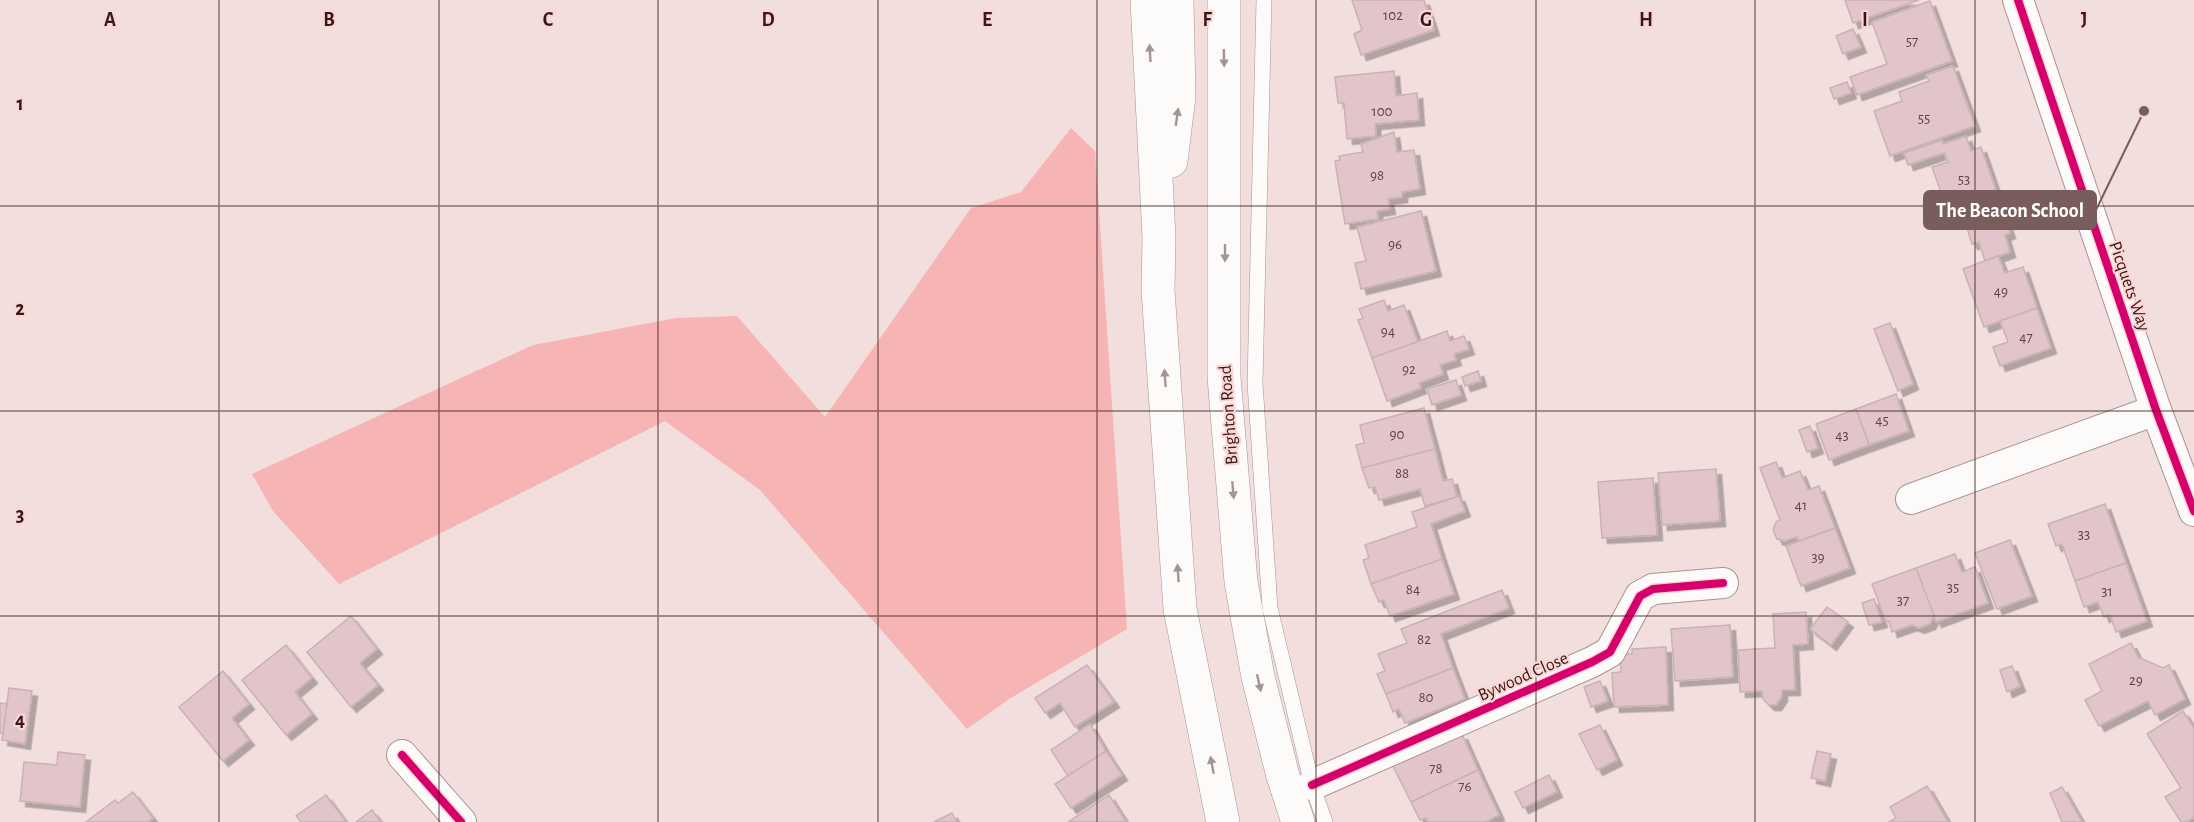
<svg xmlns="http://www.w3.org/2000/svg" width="2194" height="822" font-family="'Alegreya Sans',sans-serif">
  <defs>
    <filter id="shadow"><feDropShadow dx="5.5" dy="5.5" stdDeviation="0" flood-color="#0004"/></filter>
  </defs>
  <rect width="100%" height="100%" fill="#f2dedd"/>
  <path fill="#f6b5b4" d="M1071 128 1095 151 1127 629 1009 699 967 729 760 490 665 421 339 584 273 511 252 474 533 345 676 318 737 316 825 417 971 208 1021 192Z"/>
  <g fill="#e2c5ca" stroke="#c9b1b5" stroke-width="1.5" filter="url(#shadow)">
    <path d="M1352 0H1424L1434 30 1361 55 1354 34 1362 30Z"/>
    <path d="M1845 0H1919L1853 23Z"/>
    <path d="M1930 1 1952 61 1857 95 1850 77 1887 64 1872 22Z"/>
    <path d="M1853 29 1861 47 1843 54 1836 36Z"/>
    <path d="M1953 66 1975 126 1890 156 1874 111 1902 101 1899 92 1929 81 1926 75Z"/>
    <path d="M1394 71 1396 96 1417 93 1419 120 1375 124 1376 136 1347 139 1344 103H1338L1335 77Z"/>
    <path d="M1847 82 1851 93 1834 99 1830 88Z"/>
    <path d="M1394 132 1397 152 1414 150 1420 189 1402 192V197L1388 199 1390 209 1377 211 1378 219 1345 224 1335 161 1340 160 1339 156 1363 152 1361 144Z"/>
    <path d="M1966 136 1971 151 1981 147 1996 190 1945 204 1932 167 1948 162 1944 153 1908 165 1904 153 1942 140 1943 144Z"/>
    <path d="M1996 190 2010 233 2005 235 2010 252 1985 261 1979 242 1972 244 1959 203Z"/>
    <path d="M1421 211 1436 271 1361 289 1355 263 1366 261 1357 227Z"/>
    <path d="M1998 256 2005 273 2023 267 2037 308 1984 327 1963 269Z"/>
    <path d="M1384 300 1388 311 1404 305 1418 342 1372 358 1358 320 1363 318 1359 309Z"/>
    <path d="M2037 308 2051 348 2000 366 1993 347 2008 342 2000 321Z"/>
    <path d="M1890 323 1913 384 1898 391 1874 329Z"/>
    <path d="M1447 331 1450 341 1464 336 1469 349 1454 354 1456 360 1440 365 1443 374 1419 383 1421 388 1387 401 1372 358Z"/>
    <path d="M1478 371 1481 381 1465 386 1462 377Z"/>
    <path d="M1456 380 1461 395 1432 405 1427 389Z"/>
    <path d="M1896 394 1909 431 1869 445 1856 409Z"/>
    <path d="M1424 408 1435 449 1362 468 1356 445 1364 443 1360 425Z"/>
    <path d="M1856 409 1869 445 1829 460 1816 424Z"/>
    <path d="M1810 426 1818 448 1807 452 1799 430Z"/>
    <path d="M1435 449 1443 481 1452 479 1457 497 1425 506 1420 489 1379 500 1375 487 1369 488 1362 468Z"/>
    <path d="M1776 462 1782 478 1800 471 1808 490 1819 486 1835 528 1799 541 1797 537 1785 541 1777 539 1773 530 1776 522 1780 520 1760 468Z"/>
    <path d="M1716 469 1720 521 1662 525 1658 473Z"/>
    <path d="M1653 478 1657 535 1602 538 1598 482Z"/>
    <path d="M1459 496 1465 511 1431 524 1442 559 1371 584 1363 560 1369 558 1365 545 1417 527 1412 512Z"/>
    <path d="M2105 504 2126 563 2075 581 2062 544 2056 546 2048 524Z"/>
    <path d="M1835 528 1850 568 1801 586 1786 546Z"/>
    <path d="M2010 540 2032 596 1997 609 1975 553Z"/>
    <path d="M1955 554 1962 572 1975 567 1988 603 1936 622 1916 568Z"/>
    <path d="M1442 559 1454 594 1390 616 1384 600 1379 602 1371 584Z"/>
    <path d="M2126 563 2147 621 2116 632 2110 615 2104 617 2098 602 2084 607 2075 581Z"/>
    <path d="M1916 568 1934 616 1930 624 1919 628 1912 625 1892 632 1889 621 1886 622 1872 584Z"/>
    <path d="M1502 590 1509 608 1441 634 1453 668 1386 694 1377 674 1385 671 1378 654 1407 643 1401 629Z"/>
    <path d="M1874 599 1882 622 1869 625 1862 603Z"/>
    <path d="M1827 607 1848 622 1831 645 1810 629Z"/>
    <path d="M1806 612 1808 644 1793 645 1795 690H1782V696L1776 705H1769L1763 699 1762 691 1740 692 1738 650 1775 648 1773 614Z"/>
    <path d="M351 616 377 649 360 663 378 685 351 707 307 652Z"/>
    <path d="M1730 625 1733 677 1675 681 1671 629Z"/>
    <path d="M2131 643 2138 657 2163 668 2169 665 2185 699 2155 715 2148 701 2099 726 2085 700 2102 691 2089 664Z"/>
    <path d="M286 645 312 678 295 692 312 714 286 735 242 680Z"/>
    <path d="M1666 647 1668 705 1614 707 1612 673 1621 672 1620 654H1632V649Z"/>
    <path d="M1087 665 1114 702 1075 727 1060 703 1045 713 1035 698Z"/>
    <path d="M2012 666 2020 686 2007 692 2000 670Z"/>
    <path d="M1453 668 1465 699 1405 723 1399 709 1393 712 1386 694Z"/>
    <path d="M223 671 249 704 232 718 249 740 223 761 179 707Z"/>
    <path d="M1600 681 1608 701 1591 707 1584 687Z"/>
    <path d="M9 688 32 691 25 744 2 740Z"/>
    <path d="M0 703 7 704 3 733H0Z"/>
    <path d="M2183 711 2194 728V817L2187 822H2181L2165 797 2181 788 2147 734Z"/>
    <path d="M1090 724 1106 751 1068 776 1051 750Z"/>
    <path d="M1600 725 1617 760 1597 770 1579 734Z"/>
    <path d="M1462 734 1478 770 1411 802 1393 766Z"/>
    <path d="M1106 751 1122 775 1071 808 1055 784Z"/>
    <path d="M1817 751 1831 754 1825 781 1811 778Z"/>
    <path d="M58 752 85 755 80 807 20 801 24 762 57 765Z"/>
    <path d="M1478 770 1499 815 1486 822H1428L1426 818 1420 820 1411 802Z"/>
    <path d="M1549 775 1557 792 1523 808 1515 792Z"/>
    <path d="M1927 786 1948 822H1889L1896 818 1890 807Z"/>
    <path d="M2062 787 2082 822H2062L2050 793Z"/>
    <path d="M133 792 153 818 148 822H86L115 800 118 803Z"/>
    <path d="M326 795 346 822H301L296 816Z"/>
    <path d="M1109 795 1126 822H1068Z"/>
    <path d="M372 810 381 822H356Z"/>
    <path d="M952 813 957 822H934Z"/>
  </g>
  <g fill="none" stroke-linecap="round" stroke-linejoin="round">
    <defs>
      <path id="lane" d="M1264 0 1255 383 1270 608 1312 785 1325 822"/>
      <g id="street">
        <path d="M2018 0 2156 410 2194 511"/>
        <path d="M1911 499 2156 410"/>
        <path d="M402 755 461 822"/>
        <path d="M1312 785 1592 662 1610 652 1640 596 1653 589 1723 583"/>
      </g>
      <g id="highway">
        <path d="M1147 0 1159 237 1158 290 1180 609 1223 822"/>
        <path d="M1224 0V377L1241 582 1258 677 1283 776 1298 822"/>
        <path d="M1171 161 1179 96 1177 0"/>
      </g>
    </defs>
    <use href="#lane" stroke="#aa9392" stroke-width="16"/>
    <use href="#street" stroke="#aa9392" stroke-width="32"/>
    <use href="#highway" stroke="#aa9392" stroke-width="34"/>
    <use href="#lane" stroke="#fdfafa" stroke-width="15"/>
    <use href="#street" stroke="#fdfafa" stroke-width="30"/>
    <use href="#highway" stroke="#fdfafa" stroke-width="33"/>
    <defs>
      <g id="cycleway">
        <path d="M2018 0 2156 410 2194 511"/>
        <path d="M402 755 461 822"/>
        <path d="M1312 785 1592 662 1610 652 1640 596 1653 589 1723 583"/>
      </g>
    </defs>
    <use href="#cycleway" stroke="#fbd6d4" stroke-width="11"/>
    <use href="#cycleway" stroke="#d6006c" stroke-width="8"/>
  </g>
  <defs><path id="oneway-solid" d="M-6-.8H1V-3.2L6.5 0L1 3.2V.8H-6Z" transform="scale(1.5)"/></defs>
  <g fill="#a49494">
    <use href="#oneway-solid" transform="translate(1150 53) rotate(-93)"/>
    <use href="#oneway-solid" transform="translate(1224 58) rotate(89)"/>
    <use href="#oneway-solid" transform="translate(1177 117) rotate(-82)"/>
    <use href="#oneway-solid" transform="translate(1225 253) rotate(90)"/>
    <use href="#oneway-solid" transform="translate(1165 378) rotate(-94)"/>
    <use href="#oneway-solid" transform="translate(1233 490) rotate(85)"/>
    <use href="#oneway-solid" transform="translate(1178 573) rotate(-94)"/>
    <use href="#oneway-solid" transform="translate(1259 683) rotate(77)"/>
    <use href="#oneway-solid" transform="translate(1212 765) rotate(-101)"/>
  </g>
  <path fill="none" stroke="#371717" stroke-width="1.5" stroke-opacity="0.55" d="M219 0V822M439 0V822M658 0V822M878 0V822M1097 0V822M1316 0V822M1536 0V822M1755 0V822M1975 0V822M0 206H2194M0 411H2194M0 616H2194"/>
  <g text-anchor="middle" stroke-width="4.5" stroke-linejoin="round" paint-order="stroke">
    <g font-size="15" fill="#624244">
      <text x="1393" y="20">102</text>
      <text x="1912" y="46">57</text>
      <text x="1382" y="116">100</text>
      <text x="1924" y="123">55</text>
      <text x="1377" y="180">98</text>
      <text x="1964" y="184">53</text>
      <text x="1395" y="249">96</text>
      <text x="2001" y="296">49</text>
      <text x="1388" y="336">94</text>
      <text x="2026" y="342">47</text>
      <text x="1409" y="374">92</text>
      <text x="1882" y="425">45</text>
      <text x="1397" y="439">90</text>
      <text x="1842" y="440">43</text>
      <text x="1402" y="478">88</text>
      <text x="1801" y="510">41</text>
      <text x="2084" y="539">33</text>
      <text x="1818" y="562">39</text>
      <text x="1953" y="592">35</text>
      <text x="1413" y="594">84</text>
      <text x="2107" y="596">31</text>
      <text x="1903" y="605">37</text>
      <text x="1424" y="644">82</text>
      <text x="2136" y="685">29</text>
      <text x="1426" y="702">80</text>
      <text x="1436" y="773">78</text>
      <text x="1465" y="791">76</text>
    </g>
    <g font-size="18" fill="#371717" stroke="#fbd6d4">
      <text transform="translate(2130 286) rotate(71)" y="6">Picquets Way</text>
      <text transform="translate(1228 415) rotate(-94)" y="6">Brighton Road</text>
      <text transform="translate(1523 676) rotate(-24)" y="6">Bywood Close</text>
    </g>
  </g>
  <g font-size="20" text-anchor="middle" font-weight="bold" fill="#371717" stroke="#fbd6d4" stroke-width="4.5" stroke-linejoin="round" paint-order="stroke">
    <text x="110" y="26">A</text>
    <text x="329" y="26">B</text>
    <text x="548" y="26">C</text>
    <text x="768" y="26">D</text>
    <text x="987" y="26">E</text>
    <text x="1207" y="26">F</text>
    <text x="1426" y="26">G</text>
    <text x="1646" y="26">H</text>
    <text x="1865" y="26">I</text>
    <text x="2084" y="26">J</text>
    <text x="20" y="110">1</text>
    <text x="20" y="315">2</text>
    <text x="20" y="521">3</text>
    <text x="20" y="726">4</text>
  </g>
  <path fill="none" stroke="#785d5c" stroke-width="2" d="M2144 111L2096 210"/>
  <circle fill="#785d5c" stroke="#fbd6d4" stroke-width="2" cx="2144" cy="111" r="6"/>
  <rect fill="#785d5c" stroke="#785d5c" stroke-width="2" x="1924" y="191" width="172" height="38" rx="6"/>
  <g font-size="20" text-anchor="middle" font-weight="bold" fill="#fff">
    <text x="2010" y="217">The Beacon School</text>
  </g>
</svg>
